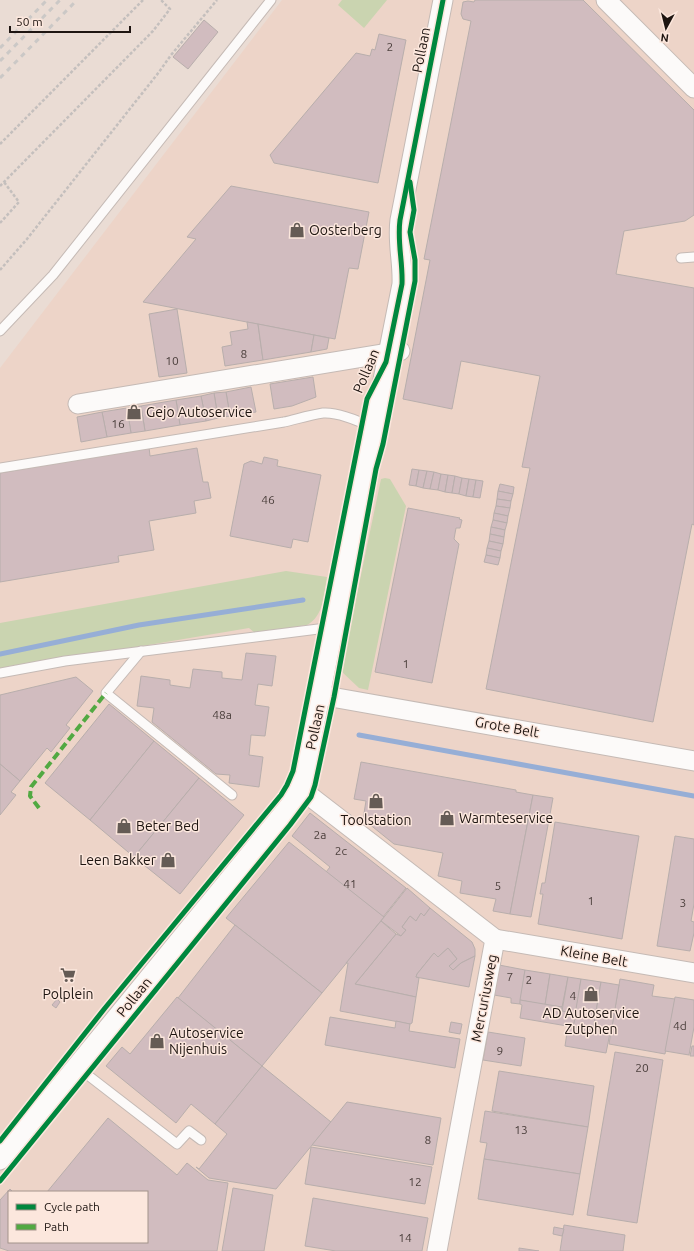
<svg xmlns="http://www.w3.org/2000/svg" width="694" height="1251" font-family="Ubuntu,sans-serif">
  <rect width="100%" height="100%" fill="#eadcd4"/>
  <path fill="#edd4c8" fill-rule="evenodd" d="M282 0H694V1251H0V368ZM9 1192H147V1242H9Z"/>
  <g fill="#cad4b0">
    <path d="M342 0H387L364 28 338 5Z"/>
    <path d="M385 478 390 479 406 506 368 690 359 688 341 671 381 479Z"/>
    <path d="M286 571 327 577C324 594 324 616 307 625L255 633 249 628 0 670V623Z"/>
  </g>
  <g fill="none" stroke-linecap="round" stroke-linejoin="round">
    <g stroke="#96aed6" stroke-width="5">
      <path d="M0 654 139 625 303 600"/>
      <path d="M359 735 694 796"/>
    </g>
  </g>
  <g fill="#d1bcbf" stroke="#b8aeac">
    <path d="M475 0H583L694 110V215L685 221 624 231 616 274 694 288V525L692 524 653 722 486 689 530 468 522 467 540 376 461 361 452 409 403 399 430 260 424 259 471 21 463 19 461 14 463 2 468 1 474 2Z"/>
    <path d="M204 20 218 32 188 69 173 57Z"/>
    <path d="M379 34 406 40 378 183 274 163 270 155 356 53 370 56 372 49 375 50Z"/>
    <path d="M231 186 369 212 358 269 349 268 335 339 143 302 196 239 187 237Z"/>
    <path d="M177 309 187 373 159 377 149 314Z"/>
    <path d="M247 322 258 324 263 360 225 366 222 347 232 345 230 332 248 329Z"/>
    <path d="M258 324 314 335 311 352 263 360Z"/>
    <path d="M314 335 329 338 327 349 311 352Z"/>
    <path d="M313 377 316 397 292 406 274 409 270 384Z"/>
    <path d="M251 387 256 412 230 416 226 392Z"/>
    <path d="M226 392 230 416 218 418 214 393Z"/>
    <path d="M214 393 218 418 206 421 201 396Z"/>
    <path d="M201 396 206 421 180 425 176 400Z"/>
    <path d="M176 400 180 425 145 431 141 406Z"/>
    <path d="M141 406 145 431 131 433 127 408Z"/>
    <path d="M127 408 131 433 107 437 102 412Z"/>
    <path d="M102 412 107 437 81 442 77 417Z"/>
    <path d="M149 447 150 456 197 448 203 482H208L211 498 194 501 196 513 149 521 154 550 118 556 119 562 0 582V473Z"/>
    <path d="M264 457 278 460 277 466 321 475 308 542 293 539 291 548 230 536 244 464 251 461 262 464Z"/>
    <path d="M412 469 419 470 416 486 409 485Z"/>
    <path d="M419 470 427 471 423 488 416 486Z"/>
    <path d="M427 471 434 472 430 489 423 488Z"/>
    <path d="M434 472 441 474 438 490 430 489Z"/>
    <path d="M441 474 448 475 445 492 438 490Z"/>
    <path d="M448 475 455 476 452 493 445 492Z"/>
    <path d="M455 476 462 478 459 494 452 493Z"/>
    <path d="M462 478 469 479 466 496 459 494Z"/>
    <path d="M469 479 476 480 473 497 466 496Z"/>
    <path d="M476 480 483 481 480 498 473 497Z"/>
    <path d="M500 484 514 487 513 494 498 491Z"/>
    <path d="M498 491 513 494 511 501 497 499Z"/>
    <path d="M497 499 511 501 510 508 496 506Z"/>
    <path d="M496 506 510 508 508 516 494 513Z"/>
    <path d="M408 508 460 518 459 519 462 520 460 528H456L454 539 459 544 432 683 375 672Z"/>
    <path d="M494 513 508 516 507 523 493 520Z"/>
    <path d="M493 520 507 523 505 530 491 527Z"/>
    <path d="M491 527 505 530 504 537 490 534Z"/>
    <path d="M490 534 504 537 503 544 489 541Z"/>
    <path d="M489 541 503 544 501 551 487 548Z"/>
    <path d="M487 548 501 551 500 558 486 555Z"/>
    <path d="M486 555 500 558 498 565 484 562Z"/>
    <path d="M246 653 276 656 272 686 258 684 255 705 269 707 265 736 251 735 249 755 263 757 259 787 229 783 230 775 216 774 152 722 154 708 137 706 141 676 170 680V685L190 688 193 669 222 672V678L242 680Z"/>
    <path d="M76 677 93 691 66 725 70 728 51 752 47 748 20 781 0 764V695Z"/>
    <path d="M109 704 154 741 90 820 45 783Z"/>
    <path d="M154 741 199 778 134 857 90 820Z"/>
    <path d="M361 762 516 790V792L533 795 510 914 493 911 496 899 460 893 462 881 438 876 443 853 394 844 363 819 366 801 354 799Z"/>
    <path d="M0 764 20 781 11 792 16 795 0 815Z"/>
    <path d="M199 778 244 815 180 894 134 857Z"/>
    <path d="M533 795 553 798 531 917 510 914Z"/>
    <path d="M310 813 406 888 383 917 326 872 330 867 292 836Z"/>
    <path d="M555 822 639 836 622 939 538 924 543 894H540L542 883H545Z"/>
    <path d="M675 836 694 839V904L691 921 694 922V933L690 951 657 946Z"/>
    <path d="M289 842 384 917 322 993 226 918Z"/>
    <path d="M407 888 430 908 424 916 421 913 416 921 410 916 402 927 406 930 401 936 381 921Z"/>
    <path d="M430 908 472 942 475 949V956L461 963 453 970 449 966 457 959 448 948 438 957 434 953 417 974 416 977 419 978 416 997 355 984 396 934 401 936 406 930 402 927 410 916 416 921 421 913 424 916Z"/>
    <path d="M381 921 396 934 355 984 416 997 412 1023 410 1024 340 1011 348 963H346Z"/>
    <path d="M235 925 322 993 262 1066 178 998Z"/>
    <path d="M448 948 457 959 449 966 453 970 461 963 475 956 469 987 416 977 417 974 434 953 438 957Z"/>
    <path d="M499 965 525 970 520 1004 511 1003V998L494 995Z"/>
    <path d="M525 970 550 974 545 1005 520 1000Z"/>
    <path d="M550 974 568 977 562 1007 545 1005Z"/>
    <path d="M568 977 581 979 576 1014 562 1011Z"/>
    <path d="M581 979 601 982 593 1030 573 1027Z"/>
    <path d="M620 979 654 985 652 996 675 999 665 1054 609 1044Z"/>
    <path d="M601 982 619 985 611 1033 593 1030Z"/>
    <path d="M177 997 262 1066 215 1124 191 1104 176 1123 106 1066 122 1047 130 1054Z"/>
    <path d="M675 997 694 1000V1027L689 1055 665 1051Z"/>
    <path d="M57 999 60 1002 56 1008 52 1005Z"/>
    <path d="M520 1000 562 1007V1011L576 1014 573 1027 520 1018 522 1005 520 1004Z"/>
    <path d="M330 1017 395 1028 396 1021 410 1024 409 1031 460 1039 455 1068 325 1045Z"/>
    <path d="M451 1022 462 1024 460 1034 449 1032Z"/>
    <path d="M568 1026 610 1033 606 1053 565 1046Z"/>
    <path d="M488 1032 525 1038 521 1066 483 1060Z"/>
    <path d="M692 1046H694V1056H690Z"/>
    <path d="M615 1052 663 1060 637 1223 587 1215Z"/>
    <path d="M262 1066 331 1122 276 1189 209 1178 196 1167 199 1169 227 1134 215 1124Z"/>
    <path d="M499 1071 594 1086 588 1127 492 1111Z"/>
    <path d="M347 1102 441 1118 433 1165 312 1145Z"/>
    <path d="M485 1111 588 1127 580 1174 484 1159 487 1143 480 1142Z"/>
    <path d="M108 1118 177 1175 187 1163 208 1180 228 1183 217 1251H9L0 1248V1200L10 1189 13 1192H9V1242H147V1192H47Z"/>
    <path d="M311 1147 432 1167 425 1204 305 1184Z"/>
    <path d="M484 1159 580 1174 573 1215 478 1199Z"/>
    <path d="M233 1188 273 1195 264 1251H222Z"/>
    <path d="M313 1198 428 1218 422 1251H336L305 1246Z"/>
    <path d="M564 1225 625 1235 623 1251H560Z"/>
    <path d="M554 1227 564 1229 562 1236 553 1234Z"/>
    <path d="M519 1248 539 1251H519Z"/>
  </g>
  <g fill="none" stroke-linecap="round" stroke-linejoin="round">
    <defs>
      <g id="lane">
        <path d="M681 258 694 257"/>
        <path d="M0 331 53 275 271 0"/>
        <path d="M0 468 284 422C297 419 310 415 323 413 338 412 361 422 373 428"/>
        <path d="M141 651 106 693 232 795"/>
        <path d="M0 673 65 661 334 627"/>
        <path d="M76 1066 177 1144 189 1131 201 1140"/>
      </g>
      <g id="street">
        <path d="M606 0 694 88"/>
        <path d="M78 404 400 351"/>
        <path d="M320 695 694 761"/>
        <path d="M299 790 311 797 495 939 437 1251"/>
        <path d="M495 939 694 973"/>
        <path d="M0 1160 290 805 299 790 304 777 402 284C403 262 397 242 400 220L443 0"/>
      </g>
    </defs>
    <use href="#lane" stroke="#c5bab5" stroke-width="11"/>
    <use href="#street" stroke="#c5bab5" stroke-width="21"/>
    <g stroke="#c4bfbd" stroke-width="2.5" stroke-dasharray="3 2" stroke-linecap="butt">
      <path d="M0 144 143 0"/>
      <path d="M0 186 153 31 170 9 161 0"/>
      <path d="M0 223 19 202 4 182"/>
      <path d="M0 270 27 239 159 72 171 55 217 0"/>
    </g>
    <use href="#lane" stroke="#fcfaf9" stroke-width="9"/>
    <use href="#street" stroke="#fcfaf9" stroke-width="19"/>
    <g stroke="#cbc8c6" stroke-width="3" stroke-dasharray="5 5" stroke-linecap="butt">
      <path d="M0 48 47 0"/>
      <path d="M0 61 60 0"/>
      <path d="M0 78 77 0"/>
    </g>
    <path stroke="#52a942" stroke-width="4" stroke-dasharray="8 4" stroke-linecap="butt" d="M39 808 30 796 31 787 106 693"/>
    <defs>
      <g id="cycleway">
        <path d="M0 1141 105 1008 281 795 287 785 293 771 367 399 386 362 402 284C403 262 397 242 400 220L443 0"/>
        <path d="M0 1181 290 825 311 797 315 785 334 697 376 469 383 444 415 281V260L410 232 414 210 410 182"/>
      </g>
    </defs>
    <use href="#cycleway" stroke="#fce7dd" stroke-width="8"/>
    <use href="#cycleway" stroke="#00873e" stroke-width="5"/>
  </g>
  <defs>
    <symbol id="shop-bare" viewBox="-9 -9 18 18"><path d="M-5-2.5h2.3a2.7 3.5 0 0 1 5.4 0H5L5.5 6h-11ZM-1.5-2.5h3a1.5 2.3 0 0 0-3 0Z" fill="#655b55" stroke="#fce7dd" stroke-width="2.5" paint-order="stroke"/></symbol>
    <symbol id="supermarket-bare" viewBox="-9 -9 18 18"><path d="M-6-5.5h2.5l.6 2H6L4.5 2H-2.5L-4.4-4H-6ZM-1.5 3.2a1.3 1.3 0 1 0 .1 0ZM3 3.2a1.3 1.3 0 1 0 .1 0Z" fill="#655b55" stroke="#fce7dd" stroke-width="2.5" paint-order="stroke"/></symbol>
  </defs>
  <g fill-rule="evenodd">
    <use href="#shop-bare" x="286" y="219" width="22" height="22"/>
    <use href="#shop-bare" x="123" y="401" width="22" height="22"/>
    <use href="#shop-bare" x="365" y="790" width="22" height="22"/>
    <use href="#shop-bare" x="436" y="807" width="22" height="22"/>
    <use href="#shop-bare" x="113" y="815" width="22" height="22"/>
    <use href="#shop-bare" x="157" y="849" width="22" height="22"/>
    <use href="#supermarket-bare" x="57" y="964" width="22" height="22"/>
    <use href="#shop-bare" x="580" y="983" width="22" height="22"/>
    <use href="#shop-bare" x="146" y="1030" width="22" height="22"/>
  </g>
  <g text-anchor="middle" stroke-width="3" stroke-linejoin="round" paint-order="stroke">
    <g font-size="12" fill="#4b3f3c">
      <text x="390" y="51">2</text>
      <text x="244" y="358">8</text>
      <text x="172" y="365">10</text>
      <text x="118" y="428">16</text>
      <text x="268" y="504">46</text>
      <text x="406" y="668">1</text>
      <text x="222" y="719">48a</text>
      <text x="320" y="839">2a</text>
      <text x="341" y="855">2c</text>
      <text x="350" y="888">41</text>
      <text x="498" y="890">5</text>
      <text x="591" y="905">1</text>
      <text x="683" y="907">3</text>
      <text x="510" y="981">7</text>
      <text x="529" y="984">2</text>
      <text x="573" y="1000">4</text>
      <text x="680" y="1030">4d</text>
      <text x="500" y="1055">9</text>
      <text x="642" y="1072">20</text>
      <text x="521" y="1134">13</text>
      <text x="428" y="1144">8</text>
      <text x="415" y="1186">12</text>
      <text x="405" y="1242">14</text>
    </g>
    <g font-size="14" fill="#1e1511" stroke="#fce7dd">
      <text transform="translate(421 50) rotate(-79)" y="5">Pollaan</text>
      <text transform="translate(366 371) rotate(-67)" y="5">Pollaan</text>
      <text transform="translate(315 727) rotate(-78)" y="5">Pollaan</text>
      <text transform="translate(507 727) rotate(10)" y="5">Grote Belt</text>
      <text transform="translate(594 956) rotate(10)" y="5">Kleine Belt</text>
      <text transform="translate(134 997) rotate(-51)" y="5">Pollaan</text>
      <text transform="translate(484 998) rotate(-79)" y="5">Mercuriusweg</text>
    </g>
    <g font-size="14" fill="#1e1511" stroke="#fce7dd" text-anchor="start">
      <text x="309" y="235">Oosterberg</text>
      <text x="146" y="417">Gejo Autoservice</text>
      <text x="459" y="823">Warmteservice</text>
      <text x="376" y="825" text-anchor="middle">Toolstation</text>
      <text x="136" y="831">Beter Bed</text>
      <text x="156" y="865" text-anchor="end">Leen Bakker</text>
      <text x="68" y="999" text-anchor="middle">Polplein</text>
      <text x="591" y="1018" text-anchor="middle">AD Autoservice<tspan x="591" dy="16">Zutphen</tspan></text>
      <text x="169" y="1038">Autoservice<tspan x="169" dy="16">Nijenhuis</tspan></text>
    </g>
  </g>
  <rect x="8" y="1191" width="140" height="52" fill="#fce7dd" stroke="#a3938b"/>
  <rect x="16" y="1204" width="20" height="6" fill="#00873e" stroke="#a3938b"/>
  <text x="44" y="1211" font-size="12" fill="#1e1511">Cycle path</text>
  <rect x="16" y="1224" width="20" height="6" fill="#52a942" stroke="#a3938b"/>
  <text x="44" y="1231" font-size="12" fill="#1e1511">Path</text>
  <g transform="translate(666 28) rotate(187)" stroke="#fce7dd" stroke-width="3" paint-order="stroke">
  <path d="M0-3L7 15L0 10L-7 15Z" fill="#1e1511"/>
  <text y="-6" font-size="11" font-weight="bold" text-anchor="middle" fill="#1e1511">N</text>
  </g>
  <path d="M10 26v6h120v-6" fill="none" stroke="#1e1511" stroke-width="2"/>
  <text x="16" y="26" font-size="12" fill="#1e1511" stroke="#fce7dd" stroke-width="3" paint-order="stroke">50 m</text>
</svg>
